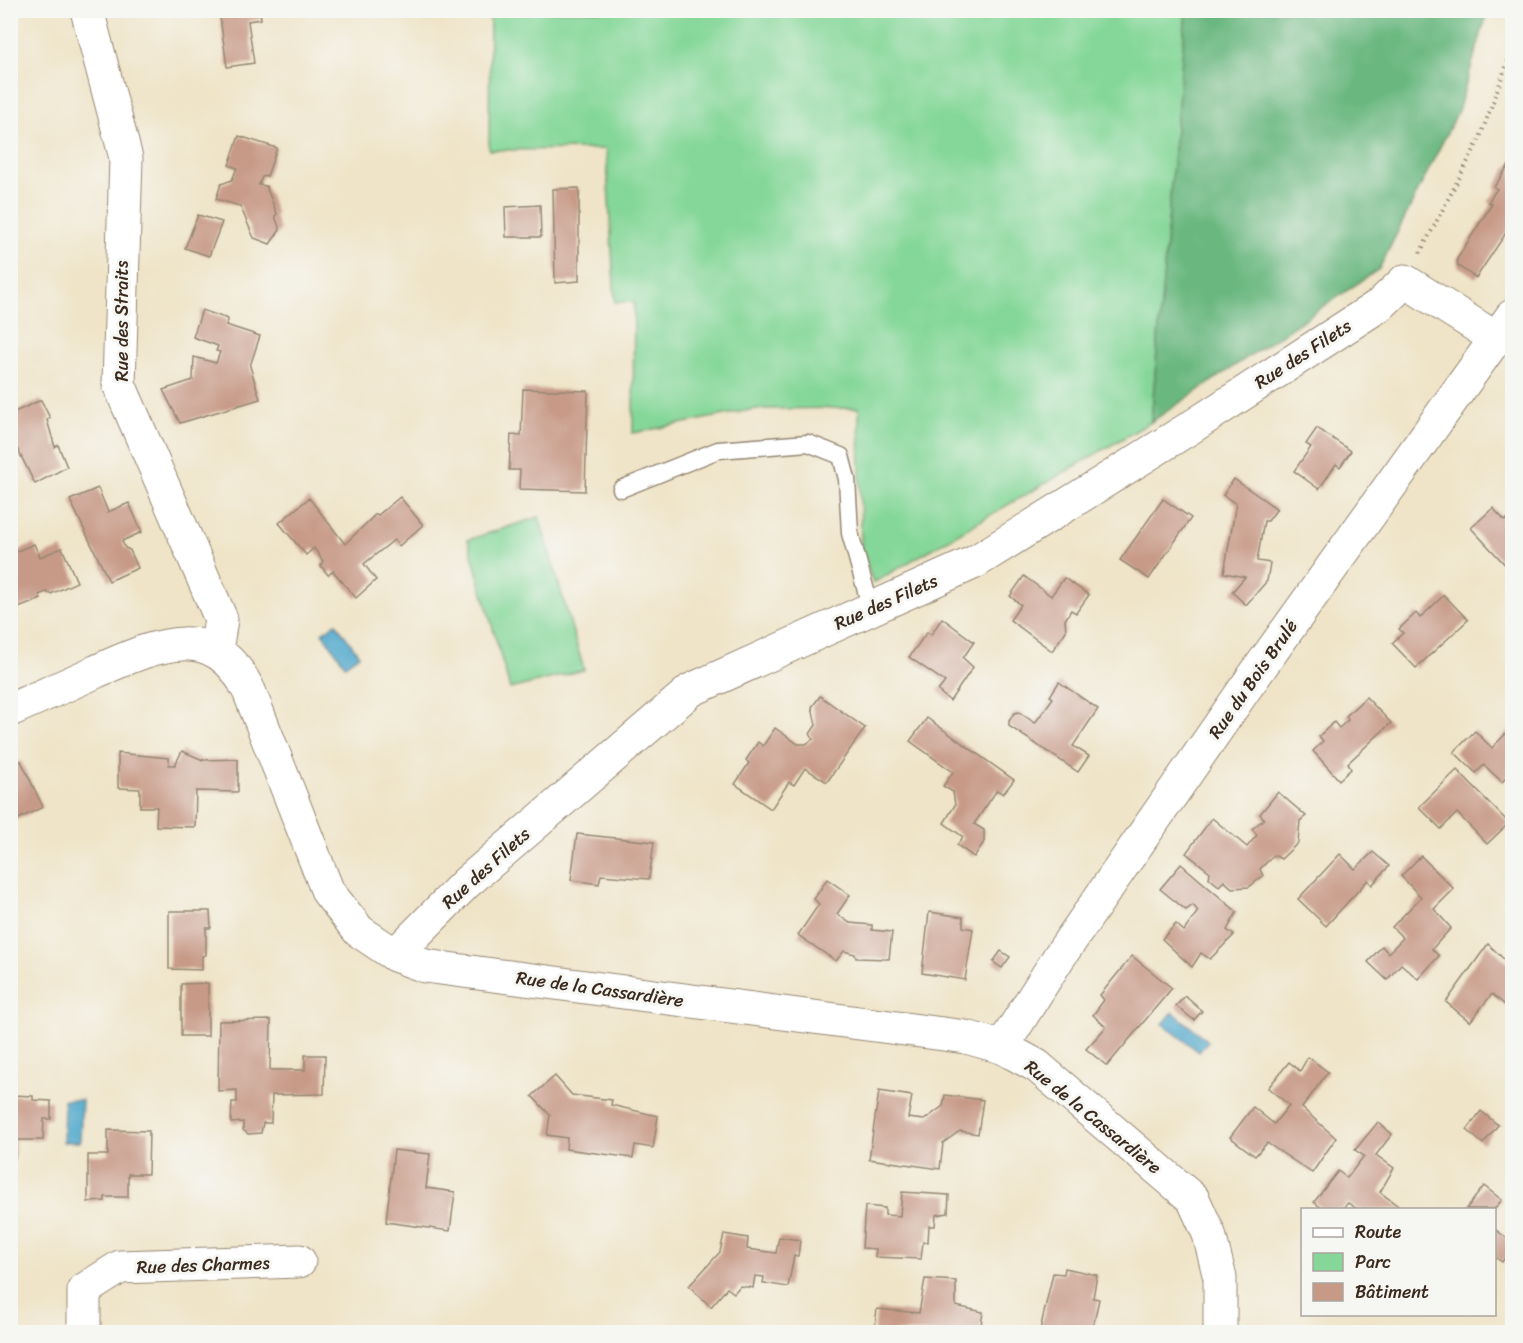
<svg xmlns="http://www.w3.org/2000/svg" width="1523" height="1343" font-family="Sriracha,sans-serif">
  <rect width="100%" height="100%" fill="#f6f6f2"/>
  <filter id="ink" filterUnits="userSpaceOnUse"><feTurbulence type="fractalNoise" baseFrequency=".0167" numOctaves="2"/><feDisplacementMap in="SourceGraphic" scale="12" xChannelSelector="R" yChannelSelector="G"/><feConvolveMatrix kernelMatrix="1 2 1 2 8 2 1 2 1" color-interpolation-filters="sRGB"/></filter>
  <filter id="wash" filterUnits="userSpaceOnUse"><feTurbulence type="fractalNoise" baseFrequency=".008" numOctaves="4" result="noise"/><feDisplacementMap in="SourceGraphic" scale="24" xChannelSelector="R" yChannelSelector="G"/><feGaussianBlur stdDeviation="1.35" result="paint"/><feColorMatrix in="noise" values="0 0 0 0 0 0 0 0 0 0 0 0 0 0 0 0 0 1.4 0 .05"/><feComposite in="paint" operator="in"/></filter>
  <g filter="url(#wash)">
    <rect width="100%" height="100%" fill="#efe4c8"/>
    <g fill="#84d798" stroke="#60805b" stroke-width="1.5">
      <path d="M490 11H1186L1151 422 873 583 861 547 859 408 755 409 633 433 634 302H615L606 149 489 150Z"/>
      <path d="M539 517 584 670 510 689 468 540Z"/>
    </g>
    <path fill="#6bb880" stroke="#53714f" stroke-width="1.5" d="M1186 11H1488L1458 111 1379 269 1151 422Z"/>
    <g fill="#4ca6ca" stroke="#446874" stroke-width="1.5">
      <path d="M336 623 359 655 345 665 322 633Z"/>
      <path d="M1173 1012 1208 1041 1199 1052 1163 1024Z"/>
      <path d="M64 1100H82L80 1142H63Z"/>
    </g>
    <g id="blocks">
      <g fill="#c79a87">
        <path d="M219 10H260L261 19 248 21 254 63 227 67Z"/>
        <path d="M239 136 277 148 267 176 262 177 259 185 266 186 277 214 275 216 280 230 270 244 254 238 240 206 216 199 221 184 232 180 237 168 229 165Z"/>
        <path d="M1512 161V224L1476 278 1458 266 1457 259 1492 204 1488 202 1497 189 1494 187Z"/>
        <path d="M579 188V281L555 283 553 189Z"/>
        <path d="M540 205 541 237H506L505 207Z"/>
        <path d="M198 215 222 222 209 256 185 248Z"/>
        <path d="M202 310 228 319 226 325 260 336 250 366 260 399 180 423 163 390 193 380 194 357 216 363 220 352 216 351 218 346 193 337Z"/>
        <path d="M523 389 588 391 585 491 519 489 520 470H509L511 435 521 436Z"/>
        <path d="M41 400 50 418 47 420 55 447 58 445 67 467 35 484 10 434V414Z"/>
        <path d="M1317 428 1351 451 1340 467 1336 464 1319 489 1294 471 1311 447 1306 444Z"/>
        <path d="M1234 479 1277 509 1268 521H1264L1257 561 1270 563 1267 581 1246 605 1232 592 1245 577 1224 573 1236 504 1223 495Z"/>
        <path d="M98 488 108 512 129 503 142 532 122 541 125 548 130 550 138 568 109 581 70 500Z"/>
        <path d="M400 497 423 525 399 546 394 540 364 564 376 580 356 598 333 571 328 575 321 566 323 561 314 548 306 555 279 523 309 498 345 544 376 514 378 515Z"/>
        <path d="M1163 499 1191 518 1149 579 1120 560Z"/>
        <path d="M1493 508 1505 521 1512 514V572L1471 528Z"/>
        <path d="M34 544 40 557 62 548 77 582 51 594 46 592 39 595 41 599 11 611 10 577 13 576 10 554Z"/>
        <path d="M1024 576 1051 596 1064 578 1089 595 1076 613 1071 610 1065 620 1066 631 1052 651 1010 620 1021 605 1010 596Z"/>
        <path d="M1444 595 1468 620 1416 668 1392 643 1403 633 1399 629 1416 613 1420 618Z"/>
        <path d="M942 618 974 642 963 658 973 667 950 701 938 691 945 682 909 657 927 632 931 635Z"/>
        <path d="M1059 682 1098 709 1073 746 1089 756 1078 772 1009 726V721L1014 713 1019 712 1035 723 1053 698 1050 696Z"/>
        <path d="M820 696 865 728 827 782 805 768 794 785 789 782 771 809 735 784 749 763 746 760 758 742 763 746 775 728 798 744H806L813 739 810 734 816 725 812 707Z"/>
        <path d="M1366 697 1391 723 1348 763 1351 769 1339 780 1313 751 1323 741 1319 736 1334 722 1339 728 1348 720 1346 716Z"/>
        <path d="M927 718 1014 780 1003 794 997 790 974 824 984 830V842L974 857 957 845 963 837 944 823 955 805 953 792 943 786 953 772 910 741Z"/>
        <path d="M1512 727V772L1502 782 1484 765 1476 773 1454 752 1475 731 1492 748Z"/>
        <path d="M182 751 203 760 238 759V792L196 791 195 827 156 826 157 807H140V789L118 788V753L169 758V765H175Z"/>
        <path d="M21 761 43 807 10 823V765Z"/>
        <path d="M1457 770 1509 823 1487 844 1457 813 1441 829 1419 807Z"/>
        <path d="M1278 792 1306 816 1300 821 1298 843 1281 859 1274 855 1260 869 1263 876 1249 887 1232 888 1224 881 1219 886 1209 878 1210 872 1186 853 1212 818 1247 847 1257 835 1252 829 1264 819 1260 814Z"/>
        <path d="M577 834 654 842 649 879 601 875 599 884 571 880Z"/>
        <path d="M1373 852 1389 866 1372 885 1368 880 1326 926 1298 899 1340 854 1355 869Z"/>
        <path d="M1421 856 1454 889 1434 909 1451 928 1432 949 1439 956 1418 979 1401 964 1387 980 1368 962 1382 946 1388 953 1403 938 1392 927 1421 897 1401 876Z"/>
        <path d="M1181 864 1237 912 1227 930 1234 935 1210 959 1201 953 1192 967 1162 939 1176 924 1184 931 1198 911 1193 905 1186 910 1160 889Z"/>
        <path d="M827 879 850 895 837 914 850 923 872 925V930L892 932 889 959 856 958 855 954 844 951 836 961 798 935 819 904 814 899Z"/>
        <path d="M169 911H210L211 928H206V955L202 956V970L169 969Z"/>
        <path d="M929 912 963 917V927L973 929 965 980 922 973Z"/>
        <path d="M1488 944 1512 967V1011L1492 994 1470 1022 1446 1002Z"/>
        <path d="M1001 951 1010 957 1002 968 993 962Z"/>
        <path d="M1132 956 1172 988 1107 1066 1086 1049 1106 1027 1093 1015 1104 1000 1100 995Z"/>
        <path d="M208 983V1036H181V984Z"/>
        <path d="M1185 996 1202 1011 1194 1020 1176 1006Z"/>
        <path d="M271 1020 270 1070H305V1055H325L324 1094 272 1095 271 1123H263L261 1133 248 1134 243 1130V1122L231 1123 232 1102H237V1090L218 1091 219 1021Z"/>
        <path d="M1308 1057 1328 1072 1302 1108 1336 1138 1312 1173 1267 1143 1255 1156 1230 1137 1253 1107 1274 1124 1289 1105 1268 1088 1289 1062 1300 1071Z"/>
        <path d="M555 1076 572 1095 612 1100 611 1105 658 1116 653 1148 635 1145 633 1158 566 1149 567 1138 547 1135 550 1115 532 1096Z"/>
        <path d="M879 1091 912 1096 908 1118 924 1120 943 1106 945 1095 983 1100 978 1134 960 1131 943 1143 940 1169 869 1159Z"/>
        <path d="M10 1095 33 1096V1100L51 1101V1119H44L43 1140H15V1159H10Z"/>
        <path d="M1481 1111 1498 1125 1483 1144 1467 1130Z"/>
        <path d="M1378 1122 1392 1134 1376 1155 1394 1168 1380 1192 1402 1209H1357L1348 1203 1342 1209H1323L1314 1202 1338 1171 1347 1178 1364 1156 1355 1150Z"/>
        <path d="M108 1130 149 1131 148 1174H128V1197H105V1201L88 1202V1155H108Z"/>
        <path d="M394 1150 430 1154 426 1188 455 1192 450 1231 386 1222Z"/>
        <path d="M1484 1186 1502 1200 1494 1209H1466Z"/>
        <path d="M902 1192 949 1195 948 1213 936 1215 935 1226H929L928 1242H923L921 1259 875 1257 876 1249 862 1248 865 1206 885 1208V1215L900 1216Z"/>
        <path d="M1496 1230 1512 1242V1248L1502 1262 1494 1256Z"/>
        <path d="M724 1234 748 1238 747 1249 776 1253 779 1237 800 1240 798 1256H794L788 1287 763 1283 764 1277 755 1276 753 1288 740 1286 734 1293 727 1288 711 1307 689 1286 720 1252Z"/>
        <path d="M1065 1268 1097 1275 1093 1298 1099 1299 1092 1332H1044L1040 1330 1053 1273 1064 1274Z"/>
        <path d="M925 1279 956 1281V1306L983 1312 980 1332H874L877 1309 919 1313Z"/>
      </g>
    </g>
  </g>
  <g filter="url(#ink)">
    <use href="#blocks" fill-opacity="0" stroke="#958773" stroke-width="1.5"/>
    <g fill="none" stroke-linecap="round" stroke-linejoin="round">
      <defs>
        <path id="service" d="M621 489 718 450 808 443 841 456 847 479 850 533 871 609"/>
        <g id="minor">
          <path d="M87 10 126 158 119 384 221 619 216 651"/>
          <path d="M10 710C39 697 67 685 95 672 152 647 213 616 249 691L328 892 359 931 395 955 425 966 966 1037 1002 1047 1037 1066 1193 1199 1209 1234 1220 1278V1332"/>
          <path d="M395 955 466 883 691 690 975 562 1193 426 1381 304 1405 281 1497 339"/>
          <path d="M1002 1047 1059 957 1244 690 1512 316"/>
          <path d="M84 1332V1290L120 1267 299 1261"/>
        </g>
      </defs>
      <use href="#service" stroke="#958773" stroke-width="19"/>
      <use href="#minor" stroke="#958773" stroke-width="35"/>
      <path stroke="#958773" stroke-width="4" stroke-dasharray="1.5 4.5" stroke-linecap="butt" d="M1420 253 1479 140 1512 50"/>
      <use href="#service" stroke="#fff" stroke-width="16"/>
      <use href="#minor" stroke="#fff" stroke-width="33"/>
    </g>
  </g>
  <g text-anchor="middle" stroke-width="6" stroke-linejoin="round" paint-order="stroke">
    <g font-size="18" fill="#3b2a1e" stroke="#f6f6f2">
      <text transform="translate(122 321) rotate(-90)" y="6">Rue des Straits</text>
      <text transform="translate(1303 354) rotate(-33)" y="6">Rue des Filets</text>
      <text transform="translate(886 602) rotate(-24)" y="6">Rue des Filets</text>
      <text transform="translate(1253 679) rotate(-55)" y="6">Rue du Bois Brulé</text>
      <text transform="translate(486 868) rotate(-42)" y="6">Rue des Filets</text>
      <text transform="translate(600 989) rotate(8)" y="6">Rue de la Cassardière</text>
      <text transform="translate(1093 1117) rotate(39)" y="6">Rue de la Cassardière</text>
      <text transform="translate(203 1265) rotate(-2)" y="6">Rue des Charmes</text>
    </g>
  </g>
  <rect width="1523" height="1343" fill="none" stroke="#f6f6f2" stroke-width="36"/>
  <rect x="1301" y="1208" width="195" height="108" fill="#f6f6f2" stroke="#aba49d" stroke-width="1.5"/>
  <rect x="1313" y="1228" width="30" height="9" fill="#ffffff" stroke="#aba49d" stroke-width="1.5"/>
  <text x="1355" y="1238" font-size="18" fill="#3b2a1e">Route</text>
  <rect x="1313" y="1253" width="30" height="18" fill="#84d798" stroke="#aba49d" stroke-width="1.5"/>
  <text x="1355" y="1268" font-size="18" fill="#3b2a1e">Parc</text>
  <rect x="1313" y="1283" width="30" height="18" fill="#c79a87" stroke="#aba49d" stroke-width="1.5"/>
  <text x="1355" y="1298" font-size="18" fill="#3b2a1e">Bâtiment</text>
</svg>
